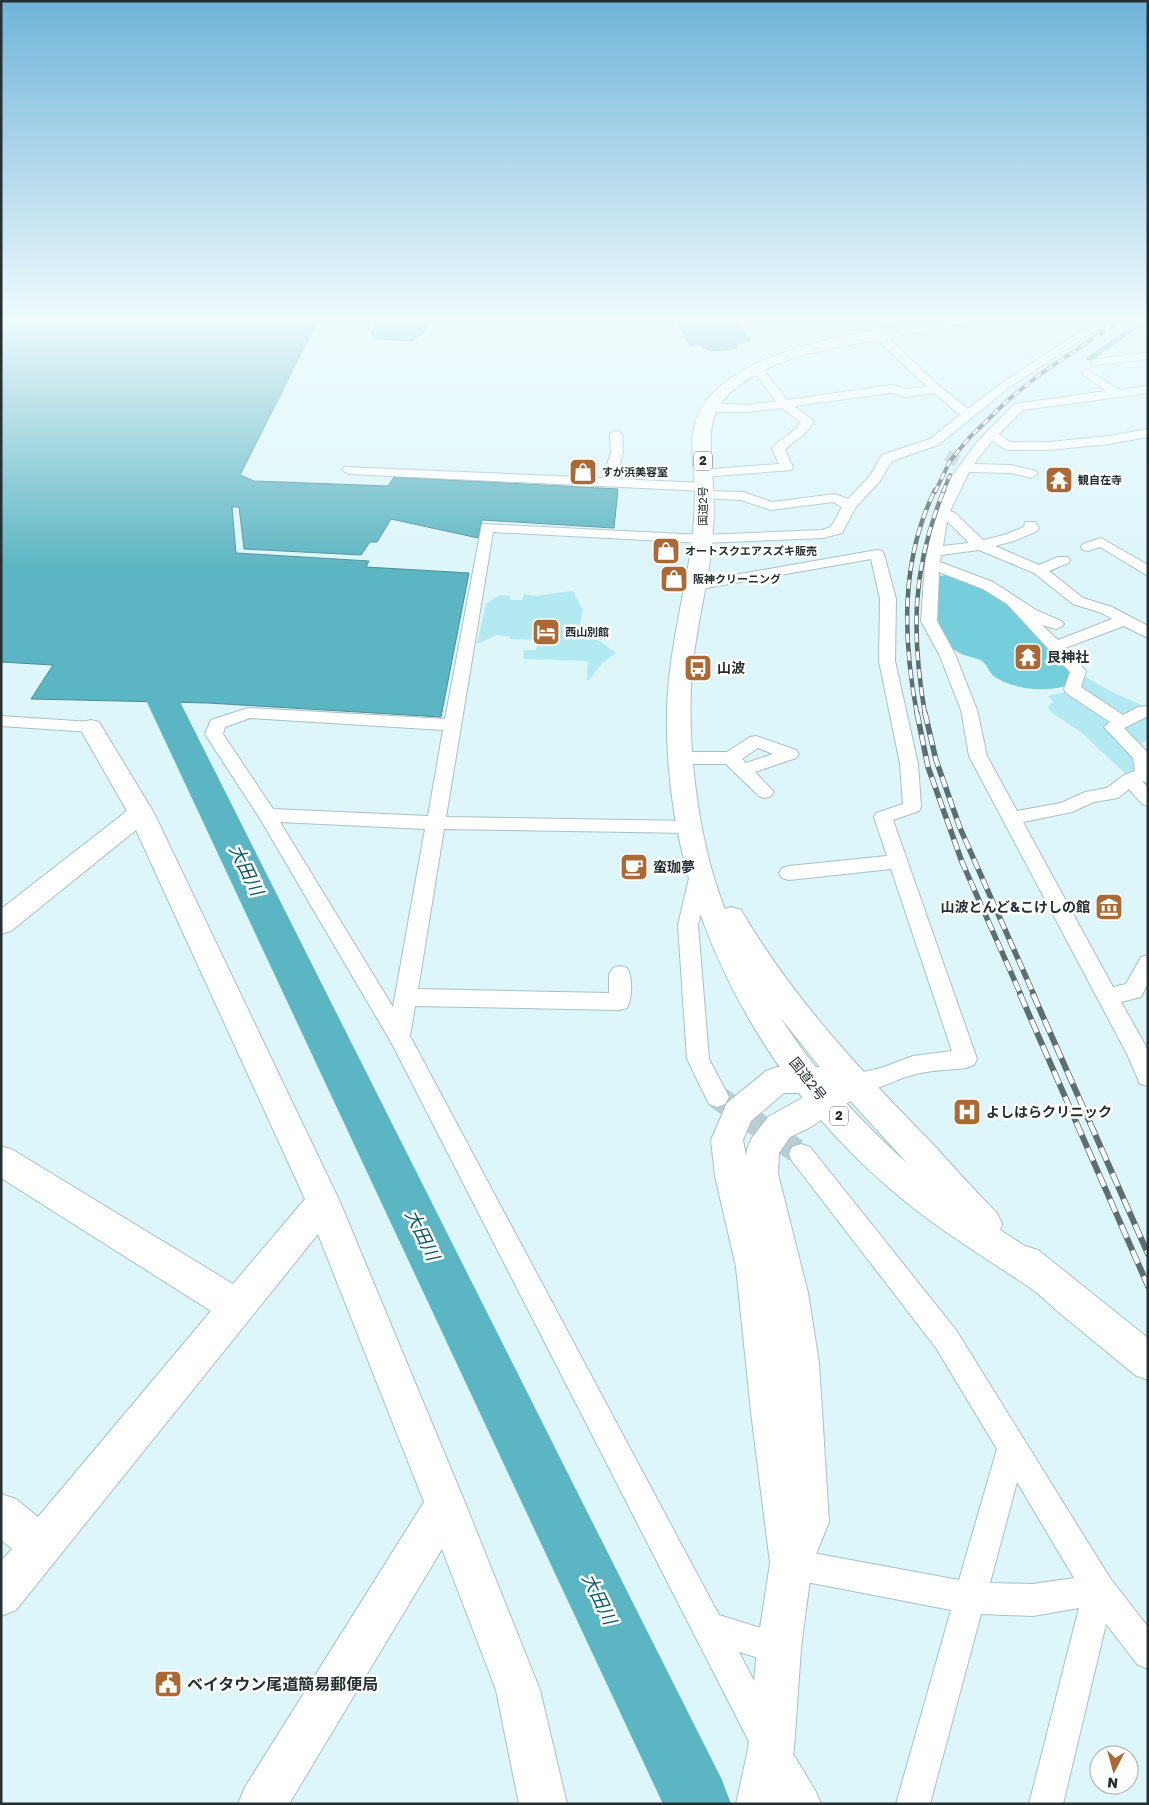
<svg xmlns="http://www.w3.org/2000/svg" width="1149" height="1805" font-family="'Golos Text','Noto Sans JP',sans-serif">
  <rect width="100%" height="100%" fill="#dcf6fa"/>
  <g fill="#b3e9f1">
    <path d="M573 591 583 610 580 624 575 626V629L601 642 616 653 602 663 589 680H587L588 661 523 659 524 650H536L538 640 510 639V637L497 635 477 644 486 604 500 595 510 596V600H522L524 594 534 596Z"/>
    <path d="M1081 674 1110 691 1148 708V738L1133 751 1142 772 1128 776 1081 732 1051 712 1048 707 1054 702 1048 696 1069 691Z"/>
  </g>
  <path fill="#75cedb" d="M951 574 990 589 1015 611 1073 670 1066 686C1044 692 1015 690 995 677 990 674 988 666 983 662 977 657 965 657 958 652 928 635 934 606 935 577Z"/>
  <g fill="#5cb5c2" stroke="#4c8d97">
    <path d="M1 316H320L240 475 254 481 388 486 394 477 618 489 614 528 482 520 478 538 391 519 377 542H370L361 555 244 549 239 507H232L236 553 369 561 366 567 469 573 441 717 208 703 31 699 53 665 1 662Z"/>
    <path d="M382 316H433L422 335 412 341 374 339 371 333Z"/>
    <path d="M673 316H733L751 341 740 342 736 348C722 351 711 353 699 345H690Z"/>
    <path d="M1136 324 1148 327V329L1138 327 1091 360 1086 359Z"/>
  </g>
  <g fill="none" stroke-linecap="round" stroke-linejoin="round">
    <path fill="#5cb5c2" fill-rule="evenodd" d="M146 657 157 659 162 666 722 1780 731 1804H663L130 666 135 659Z"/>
    <path stroke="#b8ced2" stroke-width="12" stroke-dasharray="12 5.5" stroke-linecap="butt" d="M947 455 966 466"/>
    <path stroke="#b8ced2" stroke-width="24" stroke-dasharray="24 12" stroke-linecap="butt" d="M717 1097 801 1154"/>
    <defs>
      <g id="street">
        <path d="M1105 316H1117L1011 386 938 445 892 461 880 481 856 507 842 533 823 538 703 543 493 532 446 817 690 821 697 823 699 827 697 831 690 833 444 829 418 989 609 993V974L613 968 620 966 627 968C633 978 632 998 627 1008L619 1010 415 1006 410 1036 719 1615 790 1637 795 1648 790 1659 779 1664 739 1652 783 1737 816 1792 821 1804H784L759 1761 391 1042 259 817 205 734 211 720 248 708 445 719 482 524 703 535 822 530 831 527 842 507 833 502 771 510 741 500 699 498 697 495 704 491 349 474 342 470 344 467 603 478 611 452 610 434 616 430 622 434 623 452 616 479 704 483 711 487 704 491 743 492 772 502 835 494 848 499 870 476 882 455 930 439 960 415 934 393 905 397 891 393 794 406 814 421C804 439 798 436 785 450L793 467 792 470 703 477 698 476 696 473 698 470 779 464 772 449C780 437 795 434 801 422L781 408C767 410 714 417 704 407L710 403 750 405 776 401 757 376 745 375 743 373 749 370H764L787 400 892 385 906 389 927 387 875 337 874 335 879 332 883 333 940 387 968 409 1003 382ZM250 718 443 730 428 816 273 809 223 734 225 727ZM280 822 425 829 393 1007Z"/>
        <path d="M1148 353V359L1096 365 1090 362 1096 359Z"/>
        <path d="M1088 370 1119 390 1148 386V393L1023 410 999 434 1010 442H1049L1109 436 1148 429V437L1109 444 1049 450H1007L992 441 974 464 1011 465 1036 471 1038 474 1031 478 1011 473 969 472 950 511 955 513 983 540 1004 535 1024 527 1025 522H1035L1039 528 1037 531 1014 541 995 546 1039 565 1058 557H1068L1070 560 1068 563 1049 571 1083 598 1112 607 1148 626V638L1124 626 1065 648 1086 671 1081 687 1123 715 1138 707 1148 706V716L1124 728 1148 753V783L1142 781 1148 788V806L1142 804 1129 789 1118 798 1094 802 1072 812 1023 822 1113 987 1126 984 1141 957 1148 955V983L1141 997 1121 1002 1148 1050V1086L1140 1084 1127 1054 969 756 961 710 939 654 921 621 925 564 935 513 950 479 977 442 1015 404 1106 391 1084 375 1082 373ZM947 521 969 543 943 546ZM979 550 1034 573 1073 604 1102 613 1112 619 1058 640 1042 625 1056 629 1061 627 1064 624 1061 621 1036 610 993 582 940 562 941 555ZM939 572 983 589 1007 604 1070 672 1064 689 1066 693 1110 722 1104 727 1133 758 1135 771 1124 775 1107 788 1085 792 1061 803 1017 811 987 756 977 710 955 654 937 621Z"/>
        <path d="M1101 538 1148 565V576L1100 547 1088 551 1083 550 1081 547 1083 544Z"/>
        <path d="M877 550 882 551 884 554 896 599 895 661 918 764 921 807 919 811 893 820 977 1059 974 1065 966 1068C950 1070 932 1070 916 1074 893 1079 869 1098 845 1090L842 1083 845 1076 881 1068 913 1056 952 1051 891 869 789 880 782 878 779 873 782 868 789 866 887 856 874 817 876 813 903 804 900 764 879 661 880 599 871 559 695 590 690 589 688 586 690 583 695 582Z"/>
        <path d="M1 716 91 722 97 723 100 727 97 731 91 732 1 726Z"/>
        <path d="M756 736 796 750 799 754 796 758 755 772 774 792 771 796 765 798 759 796 726 764H681L675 762 672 758 675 754 681 752H727L750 737ZM758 748 773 754 746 763 742 759Z"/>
        <path d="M700 867 707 869 710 874 698 925 709 1059 729 1097 725 1104 717 1107 709 1104 687 1059 678 925 690 874 693 869Z"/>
        <path d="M801 1144 810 1147 956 1330 1110 1578 1148 1627V1669L1137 1664 1106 1624 1063 1804H1029L1079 1608 1033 1616 981 1614 930 1804H896L951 1610 791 1579 780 1575 776 1564 780 1553 791 1549 959 1580 997 1449 936 1348 792 1161 789 1154 792 1147ZM1017 1482 1074 1578 1033 1584 990 1583Z"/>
      </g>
      <g id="secondary">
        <path d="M91 720 99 722 154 813 340 1202 466 1505 540 1690 567 1804H519L496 1690 442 1549 289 1804H238L245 1787 424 1502 318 1234 16 1610 1 1616V1561L12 1549 1 1540V1494L16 1499 38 1517 211 1311 1 1178V1146L13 1150 233 1284 305 1199 136 830 11 931 1 934V909L127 811 79 727 83 722Z"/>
        <path d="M777 1067H826L837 1071 839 1075 853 1070 864 1074 869 1083 864 1092 809 1128 790 1137 779 1153 778 1174 808 1293 819 1363 829 1522 812 1564 801 1648 794 1749 784 1804H736L748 1749 757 1648 770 1563 751 1412 736 1267 715 1176 711 1140 727 1103 766 1071ZM784 1093H811L768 1117 751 1139 747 1149 746 1156 743 1140 751 1121Z"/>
      </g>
      <path id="highway" d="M958 316H988L986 319 981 320C948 326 916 332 883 339 832 348 768 356 728 395 707 416 710 441 712 469 713 489 715 509 713 529 711 573 698 617 693 662 685 736 697 839 725 909L731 907 741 910C792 997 859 1069 930 1141 952 1165 974 1190 997 1213L1002 1224 1000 1230 1025 1246 1038 1250 1148 1338V1380L1135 1375C1111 1355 1086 1335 1062 1315 1051 1306 1041 1295 1029 1287 981 1255 931 1225 888 1187 753 1070 665 897 667 717 667 666 679 617 688 567 693 540 695 515 695 488 694 467 689 443 695 423 717 344 889 329 958 316ZM780 1017 823 1071 908 1164C859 1120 815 1072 780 1017Z"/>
    </defs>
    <use href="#street" stroke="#a8c1c4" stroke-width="2"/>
    <use href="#secondary" stroke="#a8c1c4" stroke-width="2"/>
    <use href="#highway" stroke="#a8c1c4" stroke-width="2"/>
    <use href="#street" fill="#fff" fill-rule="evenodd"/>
    <use href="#secondary" fill="#fff" fill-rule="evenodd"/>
    <use href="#highway" fill="#fff" fill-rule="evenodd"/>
    <defs>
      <g id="rail-far3">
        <path d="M935 492 950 461 969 438 1008 400 1039 375 1126 316"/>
        <path d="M943 492 950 475"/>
      </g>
      <g id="rail-far2">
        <path d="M917 714C903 639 900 561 935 490"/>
        <path d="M925 714C911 632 912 568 944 490"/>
      </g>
      <g id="rail-far1">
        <path d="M917 713 928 767 962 862 1021 995"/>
        <path d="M925 713 936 760 960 828 1034 995"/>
      </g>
      <g id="rail">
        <path d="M1020 994 1148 1286"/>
        <path d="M1033 994 1148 1254"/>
      </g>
    </defs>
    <use href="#rail-far3" stroke="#5e6d70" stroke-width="4"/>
    <use href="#rail-far2" stroke="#5e6d70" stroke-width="4.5"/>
    <use href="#rail-far1" stroke="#5e6d70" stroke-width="5.5"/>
    <use href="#rail" stroke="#5e6d70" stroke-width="6"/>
    <use href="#rail-far3" stroke="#fefefe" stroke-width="2.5" stroke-dasharray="7" stroke-linecap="butt"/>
    <use href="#rail-far2" stroke="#fefefe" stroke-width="3" stroke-dasharray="9" stroke-linecap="butt"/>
    <use href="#rail-far1" stroke="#fefefe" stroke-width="4" stroke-dasharray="11" stroke-linecap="butt"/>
    <use href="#rail" stroke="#fefefe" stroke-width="4.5" stroke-dasharray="14" stroke-linecap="butt"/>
  </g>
  <linearGradient id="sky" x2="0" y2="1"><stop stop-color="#70b4d9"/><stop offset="0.56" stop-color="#effbfd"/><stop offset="1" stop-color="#effbfd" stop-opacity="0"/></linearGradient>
  <rect width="1149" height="569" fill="url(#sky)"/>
  <defs>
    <symbol id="shop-square" viewBox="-11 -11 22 22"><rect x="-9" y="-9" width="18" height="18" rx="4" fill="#ab6a35" stroke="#fefefe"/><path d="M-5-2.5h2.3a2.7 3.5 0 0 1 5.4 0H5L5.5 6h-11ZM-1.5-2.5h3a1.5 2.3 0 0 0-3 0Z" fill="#fff"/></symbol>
    <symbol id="temple-square" viewBox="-11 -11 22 22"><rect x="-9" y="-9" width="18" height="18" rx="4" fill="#ab6a35" stroke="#fefefe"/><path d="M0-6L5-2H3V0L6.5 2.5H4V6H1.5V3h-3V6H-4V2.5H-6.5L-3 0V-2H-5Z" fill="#fff"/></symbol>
    <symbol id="hotel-square" viewBox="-11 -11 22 22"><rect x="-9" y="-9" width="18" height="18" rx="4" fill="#ab6a35" stroke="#fefefe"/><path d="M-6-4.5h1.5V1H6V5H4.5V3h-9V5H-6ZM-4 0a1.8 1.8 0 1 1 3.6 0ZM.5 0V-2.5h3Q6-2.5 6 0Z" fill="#fff"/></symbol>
    <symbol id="bus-square" viewBox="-11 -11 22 22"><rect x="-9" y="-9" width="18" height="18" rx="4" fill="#ab6a35" stroke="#fefefe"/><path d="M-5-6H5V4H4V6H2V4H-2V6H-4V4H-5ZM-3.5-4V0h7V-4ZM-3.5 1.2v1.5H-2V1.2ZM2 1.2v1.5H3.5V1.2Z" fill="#fff"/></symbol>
    <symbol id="cafe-square" viewBox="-11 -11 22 22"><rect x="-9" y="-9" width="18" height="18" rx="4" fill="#ab6a35" stroke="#fefefe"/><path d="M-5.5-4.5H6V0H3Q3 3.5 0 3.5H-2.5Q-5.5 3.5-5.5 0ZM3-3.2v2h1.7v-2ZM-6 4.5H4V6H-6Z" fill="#fff"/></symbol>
    <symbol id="museum-square" viewBox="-11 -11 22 22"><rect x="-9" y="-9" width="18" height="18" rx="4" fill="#ab6a35" stroke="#fefefe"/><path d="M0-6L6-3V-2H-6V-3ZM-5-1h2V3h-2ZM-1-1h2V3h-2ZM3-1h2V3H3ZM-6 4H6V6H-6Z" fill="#fff"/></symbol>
    <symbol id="hospital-square" viewBox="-11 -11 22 22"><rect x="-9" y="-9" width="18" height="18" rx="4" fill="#ab6a35" stroke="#fefefe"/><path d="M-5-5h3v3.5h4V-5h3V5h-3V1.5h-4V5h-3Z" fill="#fff"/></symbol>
    <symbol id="civic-square" viewBox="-11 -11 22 22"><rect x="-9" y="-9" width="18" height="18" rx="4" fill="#ab6a35" stroke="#fefefe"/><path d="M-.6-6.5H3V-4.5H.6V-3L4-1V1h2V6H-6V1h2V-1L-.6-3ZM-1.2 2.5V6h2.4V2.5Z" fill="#fff"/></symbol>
  </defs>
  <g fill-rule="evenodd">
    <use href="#shop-square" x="567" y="456" width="32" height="32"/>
    <use href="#temple-square" x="1043" y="464" width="32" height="32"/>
    <use href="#shop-square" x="650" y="535" width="32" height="32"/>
    <use href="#shop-square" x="658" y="563" width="32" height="32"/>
    <use href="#hotel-square" x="530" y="616" width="32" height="32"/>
    <use href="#temple-square" x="1012" y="641" width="32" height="32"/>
    <use href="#bus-square" x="682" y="652" width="32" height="32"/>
    <use href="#cafe-square" x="618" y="851" width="32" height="32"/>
    <use href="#museum-square" x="1093" y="891" width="32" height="32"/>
    <use href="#hospital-square" x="951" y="1096" width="32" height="32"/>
    <use href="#civic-square" x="152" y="1668" width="32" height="32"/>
  </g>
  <g text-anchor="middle" stroke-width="5" stroke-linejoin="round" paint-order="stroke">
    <g font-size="11" font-weight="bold" fill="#263032" stroke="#fefefe" text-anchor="start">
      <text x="602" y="476">すが浜美容室</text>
      <text x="1078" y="484">観自在寺</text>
      <text x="685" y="555">オートスクエアスズキ販売</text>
      <text x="693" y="583">阪神クリーニング</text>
      <text x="565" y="636">西山別館</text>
    </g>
    <g font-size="11" fill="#263032" stroke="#fefefe">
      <text transform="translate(703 506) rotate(-90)" y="4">国道2号</text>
    </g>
    <g fill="#fefefe" stroke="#676e6f" stroke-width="1">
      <rect x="694" y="451.5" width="18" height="19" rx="4"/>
      <rect x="830" y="1106.5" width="18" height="19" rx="4"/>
    </g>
    <g font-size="12" font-weight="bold" fill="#263032">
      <text x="703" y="465">2</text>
      <text x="839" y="1120">2</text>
    </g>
    <g font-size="14" font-weight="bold" fill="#263032" stroke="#fefefe" text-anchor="start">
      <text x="1047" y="662">艮神社</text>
      <text x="717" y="673">山波</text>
      <text x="653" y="872">蛮珈夢</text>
      <text x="1090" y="912" text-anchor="end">山波とんど&amp;こけしの館</text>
      <text x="986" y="1117">よしはらクリニック</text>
    </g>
    <g font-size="14" fill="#263032" stroke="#fefefe">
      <text transform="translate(808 1079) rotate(52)" y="5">国道2号</text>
    </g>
    <g font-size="16" font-weight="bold" fill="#263032" stroke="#fefefe" text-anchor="start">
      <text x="187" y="1690">ベイタウン尾道簡易郵便局</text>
    </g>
    <g font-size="18" font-style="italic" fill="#0d5b64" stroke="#fefefe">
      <text transform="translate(246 870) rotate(64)" y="6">大田川</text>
      <text transform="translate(422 1235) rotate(64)" y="6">大田川</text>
      <text transform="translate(599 1599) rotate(64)" y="6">大田川</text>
    </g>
  </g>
  <rect width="1149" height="1805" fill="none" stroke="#263032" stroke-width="5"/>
  <g transform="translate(1114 1770) rotate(186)"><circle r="24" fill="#fefefe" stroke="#a8acac"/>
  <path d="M0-4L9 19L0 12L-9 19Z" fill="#ab6a35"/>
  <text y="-8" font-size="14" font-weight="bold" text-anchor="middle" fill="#263032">N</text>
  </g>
</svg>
